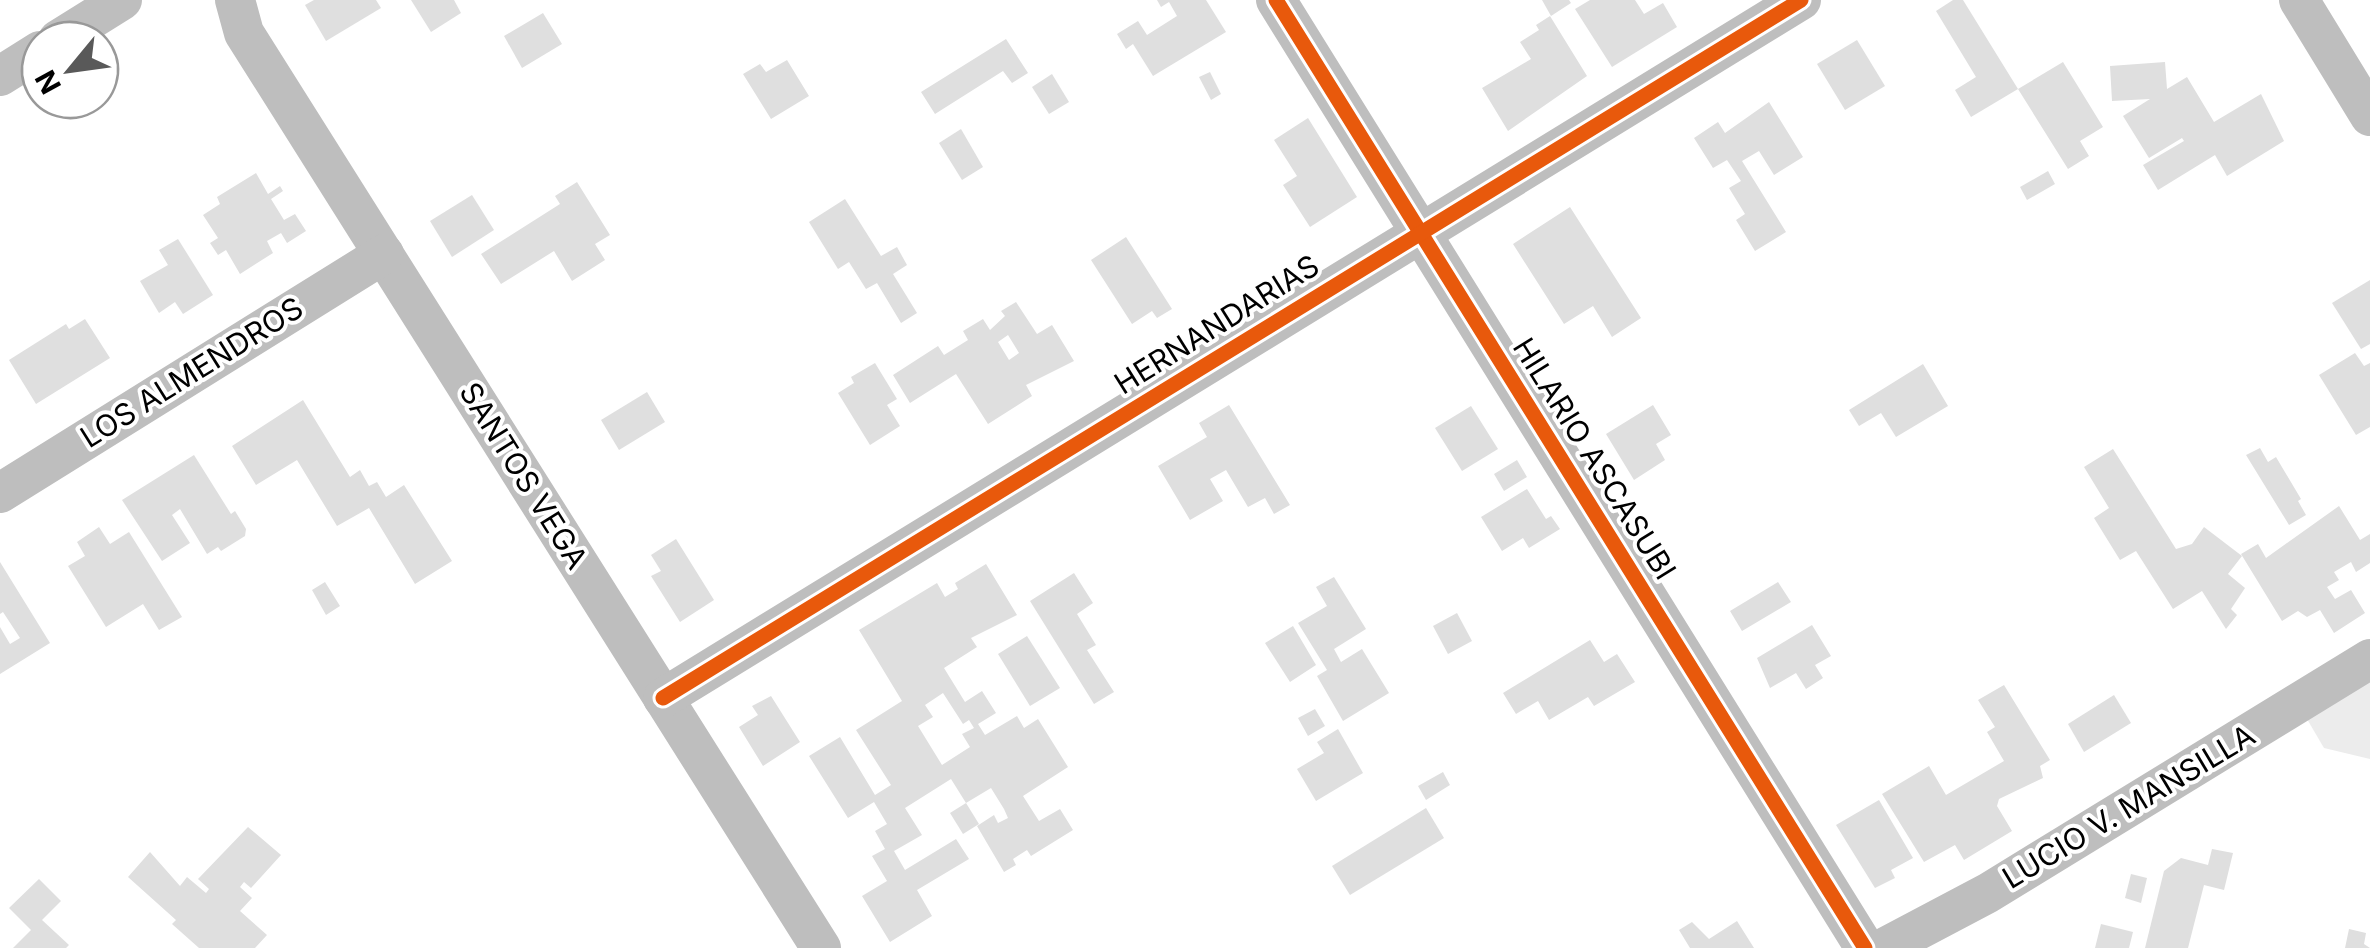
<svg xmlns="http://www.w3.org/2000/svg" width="2370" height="948" font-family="Inter,sans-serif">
  <rect width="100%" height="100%" fill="#fff"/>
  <path fill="#ececec" d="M2370 680V759L2324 748 2307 719Z"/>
  <g fill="#dfdfdf" fill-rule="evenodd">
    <path d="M314 0H376L381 8 326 41 305 5Z"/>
    <path d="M411 0H454L461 13 431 32Z"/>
    <path d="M1157 0H1206L1226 32 1153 76 1133 44 1126 49 1117 34 1138 21 1147 35 1177 16 1169 2 1161 7Z"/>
    <path d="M1542 0H1569L1571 3 1551 16Z"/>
    <path d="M1590 0H1635L1644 14 1663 3 1677 27 1612 67 1575 9Z"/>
    <path d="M1953 0H1963L2018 89 1971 117 1955 90 1976 77 1936 11Z"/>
    <path d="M543 13 562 44 522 68 504 36Z"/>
    <path d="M1550 16 1587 76 1508 131 1482 88 1531 59 1520 42 1539 30 1536 25Z"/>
    <path d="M1006 39 1028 73 1012 83 1003 71 935 114 921 92Z"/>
    <path d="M1857 40 1885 86 1845 110 1817 64Z"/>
    <path d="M787 60 809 96 771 119 743 74 760 64 766 72Z"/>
    <path d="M2063 62 2103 127 2080 141 2089 156 2068 169 2018 89Z"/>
    <path d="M2165 62 2167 89 2187 77 2214 122 2261 94 2284 141 2227 176 2215 155 2158 190 2143 165 2184 141 2182 138 2149 158 2123 116 2150 99 2112 101 2110 66Z"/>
    <path d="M1210 72 1221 94 1211 100 1199 77Z"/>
    <path d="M1052 74 1069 102 1049 114 1032 87Z"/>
    <path d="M1769 102 1803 157 1774 175 1759 151 1742 161 1786 232 1755 251 1736 220 1745 214 1729 188 1741 181 1727 160 1713 168 1694 138 1718 122 1725 133Z"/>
    <path d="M1308 118 1357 197 1310 227 1283 185 1297 176 1274 140Z"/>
    <path d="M961 129 983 167 962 180 939 143Z"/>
    <path d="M2048 171 2055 184 2027 200 2020 187Z"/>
    <path d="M256 173 268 194 280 186 283 191 271 199 284 220 295 214 306 231 287 243 281 233 267 241 273 253 240 274 226 250 218 255 210 243 218 238 203 215 220 204 217 197Z"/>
    <path d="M577 182 610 235 595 244 605 260 572 281 554 251 501 284 481 254 560 204 555 196Z"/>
    <path d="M472 195 494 230 452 257 430 221Z"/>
    <path d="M845 199 881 256 897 247 907 265 893 274 917 313 901 323 877 283 866 289 849 262 838 269 809 222Z"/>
    <path d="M1570 207 1641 318 1612 337 1593 306 1564 324 1513 244Z"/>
    <path d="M1126 237 1172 309 1157 318 1152 311 1132 324 1091 260Z"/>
    <path d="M178 239 213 295 183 314 175 302 159 313 140 281 168 265 159 250Z"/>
    <path d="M2370 280V344L2361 349 2332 303Z"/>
    <path d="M1016 302 1037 334 1052 325 1074 361 1026 385 1032 396 988 424 956 374 910 403 893 375 938 346 944 355 968 340 963 331 983 319 990 330 1005 316 1001 311ZM1008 335 1019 353 1009 360 998 342Z"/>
    <path d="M85 319 110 358 36 404 9 360 66 324 69 329Z"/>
    <path d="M2355 353 2364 366 2370 363V427L2356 435 2319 375Z"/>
    <path d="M875 363 897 399 887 405 900 426 870 445 838 393 854 383 851 377Z"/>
    <path d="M1923 364 1948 406 1896 437 1881 413 1859 426 1849 410Z"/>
    <path d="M647 392 665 422 619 450 601 420Z"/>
    <path d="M303 400 350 477 360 470 369 486 377 482 386 497 404 485 452 561 415 584 369 508 337 526 297 460 256 485 232 446Z"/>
    <path d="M1229 405 1290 505 1274 514 1265 498 1248 507 1226 470 1210 479 1223 501 1190 520 1158 466 1207 437 1199 423Z"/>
    <path d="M1653 405 1671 435 1656 444 1665 460 1634 480 1606 434Z"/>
    <path d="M1471 406 1498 449 1462 471 1435 428Z"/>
    <path d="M2260 448 2268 462 2276 457 2301 499 2298 501 2306 515 2289 525 2246 455Z"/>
    <path d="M2113 449 2176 549 2192 544 2204 527 2242 556 2228 574 2245 588 2231 609 2237 615 2226 629 2202 591 2173 609 2136 551 2120 560 2094 518 2109 508 2084 467Z"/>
    <path d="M194 455 231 514 235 511 246 529 245 536 221 551 218 547 207 554 180 509 172 515 190 543 162 561 122 500Z"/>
    <path d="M1517 460 1527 477 1504 491 1494 474Z"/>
    <path d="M1527 489 1546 519 1551 516 1560 529 1529 548 1523 538 1502 551 1481 517Z"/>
    <path d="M2339 506 2360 540 2370 534V563L2356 572 2351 562 2334 572 2339 580 2327 587 2335 599 2351 590 2365 613 2334 633 2320 610 2307 617 2298 611 2282 621 2241 554 2258 544 2266 558Z"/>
    <path d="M99 527 110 544 129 532 182 617 159 630 143 604 106 627 68 566 85 556 77 542Z"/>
    <path d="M676 539 714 600 680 622 651 576 661 571 651 555Z"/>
    <path d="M0 562 50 643 0 674V627L10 644 20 638 3 612 0 614Z"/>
    <path d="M986 564 1017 615 971 638 977 647 944 668 965 702 982 691 996 713 978 724 985 735 1017 716 1024 728 1038 719 1068 767 1023 796 1039 821 1060 809 1073 830 1031 856 1027 850 1013 859 1016 865 1004 872 977 826 994 815 998 823 1008 818 1004 809 991 788 966 803 951 779 905 808 922 835 894 851 905 870 956 839 969 859 917 890 932 916 890 942 862 896 887 881 872 856 885 849 875 831 887 824 874 802 848 818 809 756 840 737 875 795 891 785 856 730 902 701 859 630 937 583 945 597 958 589 955 583ZM943 693 963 724 969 720 974 728 962 734 970 747 942 765 918 726 933 717 925 705Z"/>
    <path d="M1074 573 1093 603 1077 614 1096 645 1087 650 1114 692 1094 704 1030 601Z"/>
    <path d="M1334 577 1366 629 1334 649 1341 662 1362 649 1389 693 1343 721 1317 676 1327 670 1298 623 1327 606 1316 587Z"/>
    <path d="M325 582 340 606 326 615 312 590Z"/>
    <path d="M1778 582 1791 602 1742 631 1730 611Z"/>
    <path d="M1457 613 1472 641 1448 654 1433 626Z"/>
    <path d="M1812 625 1831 656 1815 665 1823 678 1806 689 1796 673 1770 688 1757 658Z"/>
    <path d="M1293 626 1316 665 1290 682 1265 643Z"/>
    <path d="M1027 636 1060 688 1030 706 998 654Z"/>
    <path d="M1590 640 1604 662 1617 654 1635 682 1594 706 1588 697 1549 720 1538 701 1516 714 1503 693Z"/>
    <path d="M2004 685 2050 760 2040 766 2043 778 1999 799 1997 806 2012 831 1964 860 1955 845 1924 862 1882 794 1929 766 1946 795 2004 761 1987 732 1995 727 1978 700Z"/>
    <path d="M2114 695 2131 723 2084 752 2068 724Z"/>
    <path d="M771 696 800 742 763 766 739 727 758 715 752 706Z"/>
    <path d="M1315 709 1325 726 1308 736 1298 718Z"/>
    <path d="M1338 729 1363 773 1316 801 1297 769 1324 753 1317 742Z"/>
    <path d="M1443 772 1450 785 1426 800 1418 786Z"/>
    <path d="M1879 800 1913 858 1891 870 1895 878 1875 888 1836 825Z"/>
    <path d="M966 803 979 824 963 834 950 813Z"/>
    <path d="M1426 808 1444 838 1350 895 1332 866Z"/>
    <path d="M248 827 281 855 251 888 244 882 240 887 252 898 240 911 267 935 255 948H199L172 924 176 920 128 877 150 852 180 886 187 877 206 893 209 889 198 879Z"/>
    <path d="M2212 849 2233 853 2224 890 2204 885 2188 948H2145L2164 871 2181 858 2208 865Z"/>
    <path d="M2131 874 2147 878 2141 903 2125 898Z"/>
    <path d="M39 879 61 901 42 920 69 945 66 948H13L31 930 9 908Z"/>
    <path d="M1737 921 1754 948H1690L1679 930 1692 922 1709 939Z"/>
    <path d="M2101 924 2133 932 2129 948H2095Z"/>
    <path d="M2349 929 2366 933 2364 944 2370 948H2345Z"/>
  </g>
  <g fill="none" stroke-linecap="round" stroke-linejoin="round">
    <g stroke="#bebebe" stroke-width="40">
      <path d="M235 0 244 33 821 948"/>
      <path d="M1276 0 1865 948"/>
      <path d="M2299 0 2370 116"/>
      <path d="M58 40 122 0"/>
      <path d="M0 76 40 51"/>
      <path d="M0 493 384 254"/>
      <path d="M663 698 1801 0"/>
      <path d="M1884 948 1988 893 2370 659"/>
    </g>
    <defs>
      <g id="cycleway">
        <path d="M1276 0 1865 948"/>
        <path d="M663 698 1801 0"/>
      </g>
    </defs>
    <use href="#cycleway" stroke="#fff" stroke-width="21"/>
    <use href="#cycleway" stroke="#e8590c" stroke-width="15"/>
  </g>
  <g text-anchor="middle" stroke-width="8" stroke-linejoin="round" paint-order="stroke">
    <g font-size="30" fill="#000" stroke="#fff">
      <text transform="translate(1217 325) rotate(-32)" y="10">HERNANDARIAS</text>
      <text transform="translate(192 373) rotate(-32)" y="10">LOS ALMENDROS</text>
      <text transform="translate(1594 459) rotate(58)" y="10">HILARIO ASCASUBI</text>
      <text transform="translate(523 476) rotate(58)" y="10">SANTOS VEGA</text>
      <text transform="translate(2129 807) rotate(-31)" y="10">LUCIO V. MANSILLA</text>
    </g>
  </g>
  <g transform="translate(70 70) rotate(241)"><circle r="48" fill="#ffffff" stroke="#999999" stroke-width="2.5"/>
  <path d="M0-8L18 38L0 25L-18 38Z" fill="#595959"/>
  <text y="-15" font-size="28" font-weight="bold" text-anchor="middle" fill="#000000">N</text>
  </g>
</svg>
